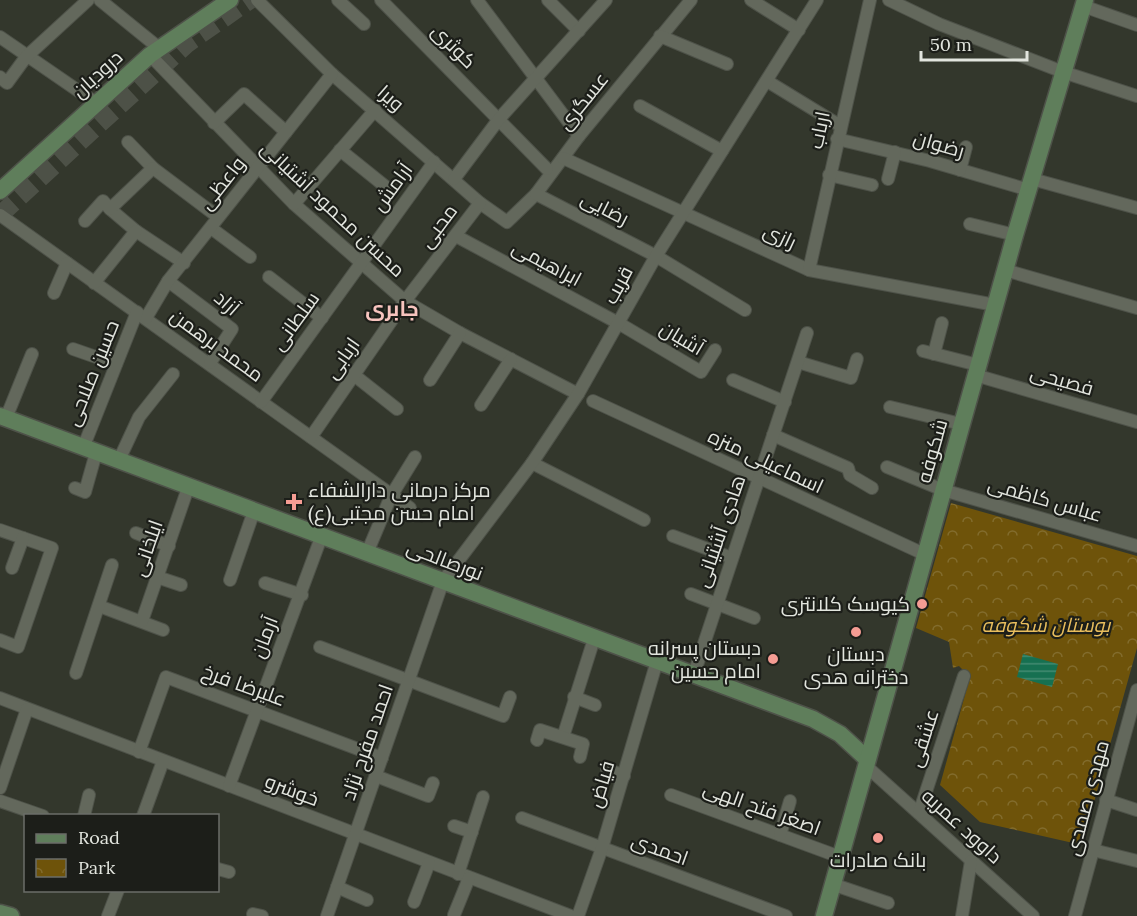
<svg xmlns="http://www.w3.org/2000/svg" width="1137" height="916" font-family="Lora,Cairo,serif">
  <defs>
    <pattern id="park-crowns" width="20" height="18" patternUnits="userSpaceOnUse" patternTransform="scale(1.5)"><rect width="20" height="18" fill="#6e530a"/><path d="M2 6a3 3 0 1 1 6 0M12 15a3 3 0 1 1 6 0" fill="none" stroke="#826c2d"/></pattern>
    <pattern id="water-rules" width="6" height="5" patternUnits="userSpaceOnUse" patternTransform="scale(1.5)"><rect width="6" height="5" fill="#167051"/><path d="M0 2.5h6" fill="none" stroke="#438b72"/></pattern>
  </defs>
  <rect width="100%" height="100%" fill="#33372c"/>
  <path fill="url(#park-crowns)" d="M951 503 1137 556V648L1082 845 980 822 940 785 970 677 959 666 953 668 949 642 916 628Z"/>
  <path fill="url(#water-rules)" d="M1023 654 1058 664 1052 687 1017 677Z"/>
  <g fill="none" stroke-linecap="round" stroke-linejoin="round">
    <path stroke="#4d5147" stroke-width="18" stroke-dasharray="18 9" stroke-linecap="butt" d="M0 215 187 44 250 0"/>
    <defs>
      <g id="street">
        <path d="M100 0 159 48"/>
        <path d="M257 0 332 74 480 203 507 222 536 194 579 136 691 0"/>
        <path d="M338 0 364 24"/>
        <path d="M381 0 547 169"/>
        <path d="M477 0 579 136"/>
        <path d="M548 0 579 31"/>
        <path d="M751 0 799 30"/>
        <path d="M889 0 939 24 1063 72 1137 96"/>
        <path d="M1083 6 1137 25"/>
        <path d="M660 36 727 64"/>
        <path d="M0 37 96 103"/>
        <path d="M150 55 294 204 405 301 460 333 578 394"/>
        <path d="M0 77 7 83 26 57 88 0"/>
        <path d="M767 81 839 125"/>
        <path d="M640 106 722 151"/>
        <path d="M214 123 244 94 286 132"/>
        <path d="M837 139 930 161 1029 190"/>
        <path d="M128 142 153 168 218 217"/>
        <path d="M340 150 386 187"/>
        <path d="M563 158 809 270 995 305"/>
        <path d="M960 170 966 147"/>
        <path d="M829 175 872 185"/>
        <path d="M454 179 499 119 606 0"/>
        <path d="M888 179 895 152"/>
        <path d="M1032 179 1137 208"/>
        <path d="M536 194 656 256 745 310"/>
        <path d="M294 204 375 110"/>
        <path d="M110 209 136 231 184 263"/>
        <path d="M0 215 410 508"/>
        <path d="M85 221 103 201 110 209 153 168"/>
        <path d="M970 224 1015 235"/>
        <path d="M211 228 250 257"/>
        <path d="M456 236 620 324 701 372 715 350"/>
        <path d="M809 270 870 0"/>
        <path d="M1005 270 1137 308"/>
        <path d="M269 277 322 318"/>
        <path d="M168 281 232 329 210 363"/>
        <path d="M94 283 136 231"/>
        <path d="M54 293 67 263"/>
        <path d="M146 318 168 281 332 74"/>
        <path d="M73 349 116 364"/>
        <path d="M923 351 978 365"/>
        <path d="M934 354 942 323"/>
        <path d="M798 362 851 378 857 359"/>
        <path d="M354 375 397 409"/>
        <path d="M975 375 1137 422"/>
        <path d="M430 380 460 333"/>
        <path d="M733 380 785 402"/>
        <path d="M593 401 924 554"/>
        <path d="M261 402 434 162"/>
        <path d="M481 405 511 359"/>
        <path d="M890 407 961 424"/>
        <path d="M6 418 32 354"/>
        <path d="M773 435 848 468 850 475 872 488"/>
        <path d="M311 437 405 301 480 203"/>
        <path d="M83 448 137 312"/>
        <path d="M119 460 139 417 173 374"/>
        <path d="M532 463 644 520"/>
        <path d="M887 467 943 490 1137 546"/>
        <path d="M75 488 85 492 96 453"/>
        <path d="M0 530 52 548 18 647 0 640"/>
        <path d="M136 533 169 546"/>
        <path d="M673 536 732 558"/>
        <path d="M367 553 391 496 415 457"/>
        <path d="M12 568 23 538"/>
        <path d="M157 577 181 585"/>
        <path d="M230 580 254 511"/>
        <path d="M265 583 302 595"/>
        <path d="M691 594 754 618"/>
        <path d="M99 606 163 630"/>
        <path d="M142 621 188 488"/>
        <path d="M320 647 503 716 510 697"/>
        <path d="M76 673 112 565"/>
        <path d="M694 674 807 333"/>
        <path d="M574 697 595 705"/>
        <path d="M0 698 571 916"/>
        <path d="M563 737 594 639"/>
        <path d="M537 740 540 730 583 744 580 757"/>
        <path d="M139 752 166 677 382 758"/>
        <path d="M865 765 1033 916"/>
        <path d="M607 769 624 776"/>
        <path d="M376 776 428 796 433 783"/>
        <path d="M229 786 322 535"/>
        <path d="M0 788 27 709"/>
        <path d="M671 795 840 857"/>
        <path d="M1106 800 1137 810"/>
        <path d="M0 801 43 816"/>
        <path d="M919 813 964 676"/>
        <path d="M84 816 89 795"/>
        <path d="M143 816 163 761"/>
        <path d="M522 818 786 916"/>
        <path d="M454 826 472 832"/>
        <path d="M780 835 790 801"/>
        <path d="M1093 850 1137 861"/>
        <path d="M218 869 229 872"/>
        <path d="M458 874 483 797"/>
        <path d="M832 884 888 903"/>
        <path d="M337 887 367 900"/>
        <path d="M414 902 429 863"/>
        <path d="M253 914 262 916"/>
        <path d="M454 915 469 878"/>
        <path d="M108 916 118 890"/>
        <path d="M327 916 443 581 532 463 578 394 656 256 817 0"/>
        <path d="M578 916 602 848 657 661"/>
        <path d="M962 916 971 861"/>
        <path d="M1075 916 1137 690"/>
      </g>
      <g id="secondary">
        <path d="M0 191 150 55 230 0"/>
        <path d="M0 416 813 719 840 734 866 758"/>
        <path d="M0 913 11 916"/>
        <path d="M824 916 1015 235 1085 0"/>
      </g>
    </defs>
    <use href="#street" stroke="#4e5249" stroke-width="14"/>
    <use href="#secondary" stroke="#4e5249" stroke-width="19"/>
    <use href="#street" stroke="#63685c" stroke-width="12"/>
    <use href="#secondary" stroke="#5f7e5b" stroke-width="16"/>
  </g>
  <g fill="#f59c93" stroke="#1c1e19" stroke-width="2">
    <path d="M291 493h6v6h6v6h-6v6h-6v-6h-6v-6h6z"/>
    <circle cx="922" cy="604" r="6"/>
    <circle cx="856" cy="632" r="6"/>
    <circle cx="773" cy="659" r="6"/>
    <circle cx="878" cy="838" r="6"/>
  </g>
  <g text-anchor="middle" stroke-width="4.5" stroke-linejoin="round" paint-order="stroke">
    <g font-size="20" fill="#e2e5de" stroke="#1c1e19">
      <text transform="translate(454 46) rotate(45)" y="7">کوثری</text>
      <text transform="translate(97 74) rotate(-42)" y="7">درودیان</text>
      <text transform="translate(391 98) rotate(41)" y="7">ویرا</text>
      <text transform="translate(583 101) rotate(-51)" y="7">عسگری</text>
      <text transform="translate(819 130) rotate(-78)" y="7">ارباب</text>
      <text transform="translate(939 144) rotate(16)" y="7">رضوان</text>
      <text transform="translate(222 183) rotate(-52)" y="7">واعظی</text>
      <text transform="translate(392 187) rotate(-54)" y="7">آرامش</text>
      <text transform="translate(605 208) rotate(27)" y="7">رضایی</text>
      <text transform="translate(333 209) rotate(43)" y="7">محسن محمود آشتیانی</text>
      <text transform="translate(438 226) rotate(-53)" y="7">محبی</text>
      <text transform="translate(780 236) rotate(25)" y="7">رازی</text>
      <text transform="translate(547 263) rotate(28)" y="7">ابراهیمی</text>
      <text transform="translate(618 285) rotate(-62)" y="7">قریب</text>
      <text transform="translate(227 303) rotate(41)" y="7">آزاد</text>
      <text transform="translate(295 321) rotate(-54)" y="7">سلطانی</text>
      <text transform="translate(682 338) rotate(31)" y="7">آشیان</text>
      <text transform="translate(217 345) rotate(36)" y="7">محمد برهمن</text>
      <text transform="translate(342 358) rotate(-55)" y="7">اربابی</text>
      <text transform="translate(92 373) rotate(-68)" y="7">حسین صلاحی</text>
      <text transform="translate(1062 380) rotate(16)" y="7">فصیحی</text>
      <text transform="translate(932 451) rotate(-74)" y="7">شکوفه</text>
      <text transform="translate(766 461) rotate(25)" y="7">اسماعیلی منزه</text>
      <text transform="translate(1045 499) rotate(16)" y="7">عباس کاظمی</text>
      <text transform="translate(720 531) rotate(-71)" y="7">هادی آشتیانی</text>
      <text transform="translate(147 548) rotate(-71)" y="7">ایلخانی</text>
      <text transform="translate(445 560) rotate(21)" y="7">نورصالحی</text>
      <text transform="translate(264 637) rotate(-69)" y="7">آرمان</text>
      <text transform="translate(244 685) rotate(20)" y="7">علیرضا فرخ</text>
      <text transform="translate(923 738) rotate(-72)" y="7">عشقی</text>
      <text transform="translate(367 742) rotate(-71)" y="7">احمد مفرح نژاد</text>
      <text transform="translate(601 784) rotate(-73)" y="7">فیاض</text>
      <text transform="translate(292 790) rotate(21)" y="7">خوشرو</text>
      <text transform="translate(1087 798) rotate(-75)" y="7">مهدی صمدی</text>
      <text transform="translate(762 808) rotate(20)" y="7">اصغر فتح الهی</text>
      <text transform="translate(962 826) rotate(42)" y="7">داوود عمریه</text>
      <text transform="translate(660 849) rotate(20)" y="7">احمدی</text>
    </g>
    <g font-size="20" fill="#e2e5de" stroke="#1c1e19" text-anchor="end">
      <text x="308" y="497" text-anchor="start">مرکز درمانی دارالشفاء<tspan x="308" dy="23">امام حسن مجتبی(ع)</tspan></text>
      <text x="910" y="611">کیوسک کلانتری</text>
      <text x="761" y="655">دبستان پسرانه<tspan x="761" dy="23">امام حسین</tspan></text>
      <text x="856" y="661" text-anchor="middle">دبستان<tspan x="856" dy="23">دخترانه هدی</tspan></text>
      <text x="878" y="867" text-anchor="middle">بانک صادرات</text>
    </g>
    <g font-size="20" font-style="italic" fill="#e9be5d" stroke="#1c1e19">
      <text x="1046" y="632">بوستان شکوفه</text>
    </g>
    <g font-size="21" font-weight="bold" fill="#f7c4be" stroke="#1c1e19">
      <text x="392" y="316">جابری</text>
    </g>
  </g>
  <rect x="24" y="814" width="195" height="78" fill="#1c1e19" stroke="#6b6e68" stroke-width="1.5"/>
  <rect x="36" y="834" width="30" height="9" fill="#5f7e5b" stroke="#6b6e68" stroke-width="1.5"/>
  <text x="78" y="844" font-size="18" fill="#e2e5de">Road</text>
  <rect x="36" y="859" width="30" height="18" fill="url(#park-crowns)" stroke="#6b6e68" stroke-width="1.5"/>
  <text x="78" y="874" font-size="18" fill="#e2e5de">Park</text>
  <path d="M921 51v9h106v-9" fill="none" stroke="#e2e5de" stroke-width="3"/>
  <text x="930" y="51" font-size="18" fill="#e2e5de" stroke="#1c1e19" stroke-width="4.5" paint-order="stroke">50 m</text>
</svg>
